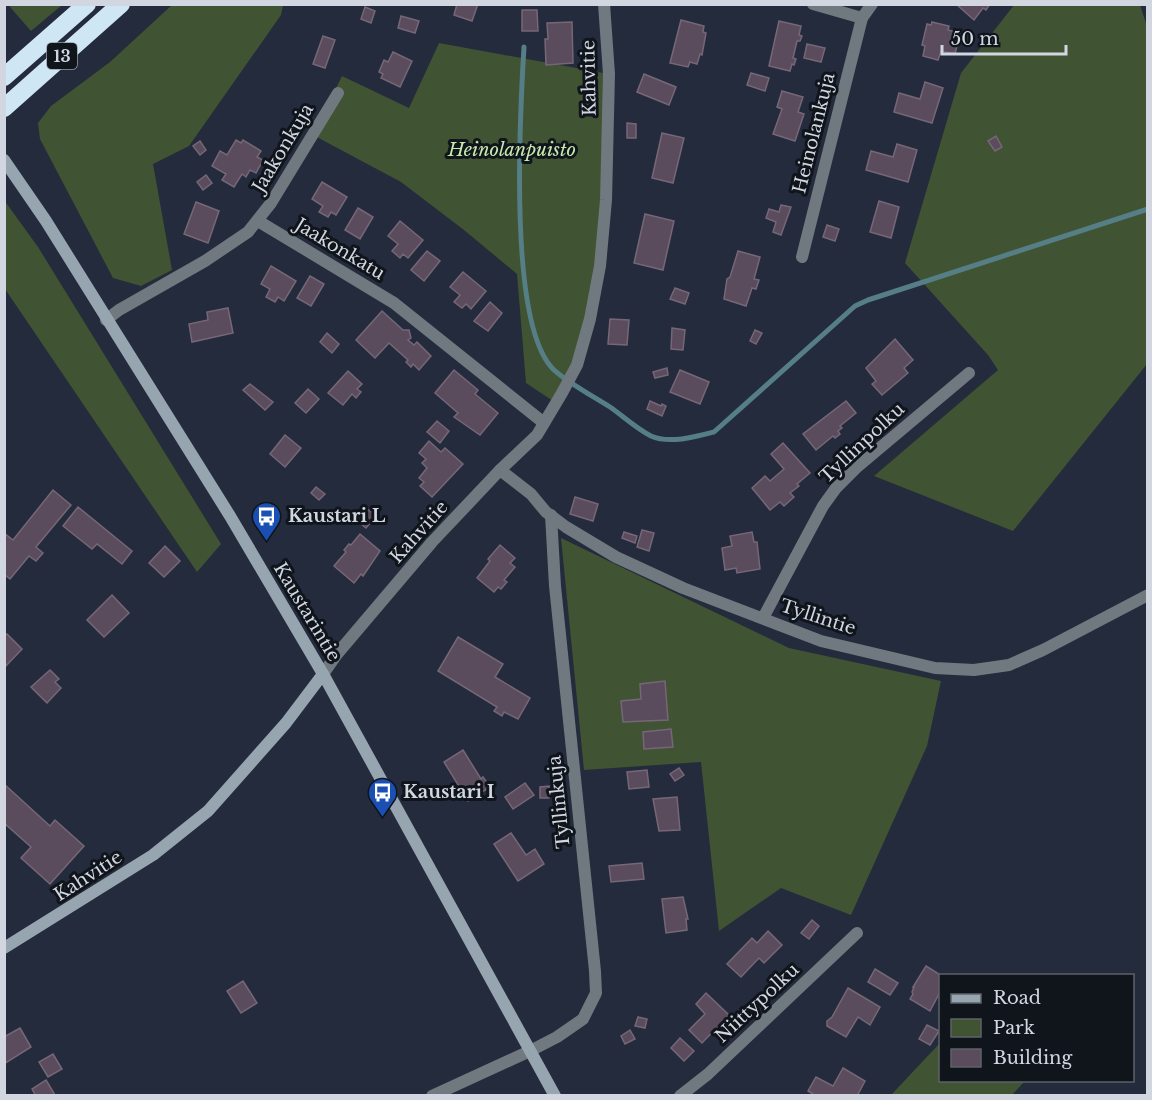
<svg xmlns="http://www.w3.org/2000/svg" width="1152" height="1100" font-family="'Libre Baskerville',serif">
  <rect width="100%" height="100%" fill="#232b3c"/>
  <g fill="#405332">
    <path d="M11 4H62V5L31 31 10 7Z"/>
    <path d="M172 5H283L281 15 189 146 153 164 172 270 141 286 113 278 40 139 38 123 51 106 110 62Z"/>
    <path d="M1014 5H1140L1148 29 1147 364 1013 531 874 476 998 370 988 355 905 263 961 73Z"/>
    <path d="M439 43 609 74 600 266 577 365 556 403 526 383 517 274 464 230 401 182 313 135 342 76 409 108Z"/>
    <path d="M4 200 38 247 221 544 197 572 5 289Z"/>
    <path d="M561 538 789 648 941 681 927 746 851 915 781 888 719 931 701 762 584 770Z"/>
    <path d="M940 1043V1080L1025 1081 1012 1095H891Z"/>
  </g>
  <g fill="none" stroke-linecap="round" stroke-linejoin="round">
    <path stroke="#567e86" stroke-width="5" d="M524 47C520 113 508 323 553 369 565 381 594 397 610 407 623 416 637 429 651 436 669 444 695 437 714 432L855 306 868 300 1148 209"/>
  </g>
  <g fill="#5a4c5c" stroke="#766778" stroke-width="1.5">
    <path d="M457 4H478L472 21 454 15Z"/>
    <path d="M956 4H990L986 10 983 8 974 20Z"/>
    <path d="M365 7 375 11 371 23 361 19Z"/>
    <path d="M522 10H537L538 31H522Z"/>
    <path d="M401 16 419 21 415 33 398 28Z"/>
    <path d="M681 20 704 26 703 32 706 33 702 55 700 54 697 64 690 62 688 67 670 63Z"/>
    <path d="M779 21 801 26 799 35 802 36 800 41H797L793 58 796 59 794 65 792 64 790 71 769 66Z"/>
    <path d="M572 22 573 63 546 65 545 39H548L547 23Z"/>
    <path d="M932 22 949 26 948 30 960 33 955 54 941 51 938 60 923 56 925 46 922 45 927 24 931 25Z"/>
    <path d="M323 36 335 40 325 68 313 64Z"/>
    <path d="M807 44 825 48 821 62 804 58Z"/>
    <path d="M393 52 412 61 400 87 381 78 383 74 379 72 384 60 388 62Z"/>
    <path d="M751 73 769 78 765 91 747 85Z"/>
    <path d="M644 74 676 87 669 105 637 92Z"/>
    <path d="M925 82 943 88 932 123 894 112 899 93 920 99Z"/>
    <path d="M782 91 803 97 798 112 804 114 795 141 773 134 782 109 777 107Z"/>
    <path d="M627 123 636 124V138H627Z"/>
    <path d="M662 133 684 138 673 183 652 178Z"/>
    <path d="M996 136 1002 147 995 151 988 141Z"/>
    <path d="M236 140 241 143 243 140 261 151 257 157 263 160 256 173 250 170 246 177 242 174 234 187 222 180 226 174 212 166 220 151 227 155Z"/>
    <path d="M200 141 206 150 200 155 193 146Z"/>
    <path d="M897 144 917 150 908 182 866 170 871 151 893 157Z"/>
    <path d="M206 175 212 183 203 190 197 182Z"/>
    <path d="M322 182 347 197 336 215 331 212 328 217 319 212 323 206 312 199Z"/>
    <path d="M879 201 899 207 891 238 870 232Z"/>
    <path d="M196 202 219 211 208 243 184 234Z"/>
    <path d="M781 205 791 207 781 235 773 232 776 222 766 218 769 209 779 212Z"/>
    <path d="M358 208 373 217 360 239 345 230Z"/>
    <path d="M645 214 674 221 663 270 634 263Z"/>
    <path d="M400 221 423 240 408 258 403 254 400 258 392 251 398 244 388 236Z"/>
    <path d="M827 225 839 229 835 241 823 237Z"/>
    <path d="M427 251 440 261 424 281 411 270Z"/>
    <path d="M738 251 760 257 754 279 759 280 756 289 752 288 746 306 724 299 727 279 730 277Z"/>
    <path d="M271 266 296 281 284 301 278 297 275 302 266 297 270 289 261 284Z"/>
    <path d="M463 272 486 291 471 309 466 304 462 308 454 302 460 295 450 287Z"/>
    <path d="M310 276 324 284 311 306 297 298Z"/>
    <path d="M675 288 689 293 685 304 670 299Z"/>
    <path d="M490 302 502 313 488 331 474 321Z"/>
    <path d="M228 308 233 333 192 342 189 324 208 320 207 312Z"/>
    <path d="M382 311 403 330H409L411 338 408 340 414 345 417 342 431 356 419 370 413 364 411 367 406 362 408 360 389 343 375 358 356 340Z"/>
    <path d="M610 319 629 320 627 345 608 344Z"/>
    <path d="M672 328 685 330 683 350 671 349Z"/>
    <path d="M755 330 762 333 756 344 750 341Z"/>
    <path d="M327 333 339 344 332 353 320 342Z"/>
    <path d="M895 339 913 360 904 368 908 373 882 395 872 384 876 381 866 368Z"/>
    <path d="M667 368 668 375 655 378 653 372Z"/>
    <path d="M454 370 478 390 475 394 498 413 480 435 454 417 458 413 435 393Z"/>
    <path d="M680 370 709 382 700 404 670 392Z"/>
    <path d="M348 371 362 384 357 389 361 392 356 398 352 394 343 405 328 393Z"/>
    <path d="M250 384 273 402 265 410 243 390Z"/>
    <path d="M308 389 319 399 306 413 295 403Z"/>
    <path d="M650 401 661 406 662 404 666 406 662 416 647 409Z"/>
    <path d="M846 401 856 413 840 426 842 428 838 431 840 434 835 438 833 436 816 450 803 434Z"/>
    <path d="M437 421 449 431 440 443 427 432Z"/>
    <path d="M285 435 301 448 285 467 270 454Z"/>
    <path d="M429 441 441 452 445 448 463 464 432 497 420 486 424 482 419 478 427 468 422 463 426 459 419 453Z"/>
    <path d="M783 443 810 473 797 484 799 486 790 493 794 497 784 506 780 502 770 510 752 488 765 476 770 481 784 469 771 454Z"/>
    <path d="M316 487 325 494 319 500 311 493Z"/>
    <path d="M53 490 71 505 36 547 43 553 36 561 29 556 10 579 4 574V533L13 540Z"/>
    <path d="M575 497 598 504 593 521 570 514Z"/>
    <path d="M364 506 376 516 366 528 354 518Z"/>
    <path d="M78 507 132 551 122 564 97 544 92 549 63 526Z"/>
    <path d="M642 530 654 533 649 551 637 547Z"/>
    <path d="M624 532 637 536 635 543 622 538Z"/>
    <path d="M752 532 754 542H757L760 569 737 573 736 568 725 570 722 548 732 546 730 536Z"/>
    <path d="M360 534 380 551 363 576 361 574 354 583 334 566 346 552 344 550 349 544 351 545Z"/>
    <path d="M500 545 515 558 510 563 515 567 504 580 507 582 501 589 498 587 494 592 477 578 490 561 488 559Z"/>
    <path d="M165 546 180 561 164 577 149 563Z"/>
    <path d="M112 595 129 613 104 637 87 620Z"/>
    <path d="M7 634 22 649 5 667 4 636Z"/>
    <path d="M458 637 503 664 495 677 530 698 518 719 504 712 502 716 494 711 497 707 438 671Z"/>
    <path d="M50 670 59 679 55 682 61 688 47 703 31 687Z"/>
    <path d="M665 681 668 720 623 722 621 701 641 699 640 684Z"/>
    <path d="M671 729 673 747 644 749 643 732Z"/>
    <path d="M463 750 481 779 483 777 490 787 468 801 444 762Z"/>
    <path d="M679 768 684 775 675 781 670 774Z"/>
    <path d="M647 770 649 787 629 789 627 772Z"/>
    <path d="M525 783 534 795 513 809 505 797Z"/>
    <path d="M4 784 50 826 55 820 84 846 50 884 21 858 31 847 4 823Z"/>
    <path d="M549 786V798H540V787Z"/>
    <path d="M677 797 680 830 659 831 653 799Z"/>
    <path d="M511 833 526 855 535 849 544 864 518 881 494 844Z"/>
    <path d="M642 863 644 879 611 882 609 866Z"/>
    <path d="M683 897 688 919H686L687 930 666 933 662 899Z"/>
    <path d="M812 920 819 926 809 939 801 933Z"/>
    <path d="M768 931 782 945 764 963 759 958 741 977 727 964 752 938 757 943Z"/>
    <path d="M926 966 942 976H940V992L930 1011 910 999 913 994 912 992 914 987H913Z"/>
    <path d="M875 969 898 983 890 995 868 982Z"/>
    <path d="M243 981 257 1003 241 1013 227 991Z"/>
    <path d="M848 988 880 1007 870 1025 858 1017 846 1037 827 1026V1021L832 1017Z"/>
    <path d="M706 993 729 1015 702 1043 689 1030 705 1014 696 1004Z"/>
    <path d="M638 1017 647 1019 645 1028 635 1026Z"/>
    <path d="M927 1025 939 1031 930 1045 919 1039Z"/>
    <path d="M20 1028 31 1047 4 1064V1037Z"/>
    <path d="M630 1030 635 1039 625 1044 621 1036Z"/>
    <path d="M680 1038 694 1051 684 1061 671 1048Z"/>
    <path d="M53 1054 62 1069 48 1077 39 1062Z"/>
    <path d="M843 1068 865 1081 857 1096H816L808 1091 816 1077 833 1086Z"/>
    <path d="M46 1080 55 1095 36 1096 32 1089Z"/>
  </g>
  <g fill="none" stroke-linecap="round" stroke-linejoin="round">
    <g stroke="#70797f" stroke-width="12">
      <path d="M813 4 862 18"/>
      <path d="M258 221 394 303 544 423"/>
      <path d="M802 257 862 18 872 4"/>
      <path d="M106 320 119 310 205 261 248 232 271 203 338 93"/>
      <path d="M500 470 531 494 546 512 566 527 616 557 683 588 821 641 935 668 974 670 1009 665 1043 650 1148 595"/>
      <path d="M763 618 823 506 836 488 856 468 969 373"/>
      <path d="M323 674 337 654 432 542 500 470 537 435 562 393 577 365 590 319 600 266 606 200 609 74 604 4"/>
      <path d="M432 1096 530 1051 557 1037 583 1019 596 993 595 971 555 586 551 515"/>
      <path d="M680 1096 708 1074 857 933"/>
    </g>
    <g stroke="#96a5af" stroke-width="12">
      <path d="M4 160 46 221 230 516 323 674 555 1096"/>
      <path d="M4 948 153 855 208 811 286 723 323 674"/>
    </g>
    <g stroke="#cfe6f5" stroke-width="18">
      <path d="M4 77 87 4"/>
      <path d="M4 108 121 4"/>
    </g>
  </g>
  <defs>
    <symbol id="bus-pin" viewBox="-11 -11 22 30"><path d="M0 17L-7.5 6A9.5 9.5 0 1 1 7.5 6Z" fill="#1a4fb4" stroke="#10141b"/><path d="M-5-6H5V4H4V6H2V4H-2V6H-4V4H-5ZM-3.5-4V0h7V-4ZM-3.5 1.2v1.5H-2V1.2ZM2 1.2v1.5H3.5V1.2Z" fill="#fff"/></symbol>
  </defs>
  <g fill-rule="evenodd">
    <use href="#bus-pin" x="250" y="500" width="33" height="45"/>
    <use href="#bus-pin" x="366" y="776" width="33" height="45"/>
  </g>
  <g text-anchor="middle" stroke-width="6" stroke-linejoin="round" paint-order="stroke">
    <rect fill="#10141b" stroke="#979ca6" stroke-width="1.5" x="47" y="43" width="30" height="26" rx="4.5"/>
    <g font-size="16" font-weight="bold" fill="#d1d6e1">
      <text x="62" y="62">13</text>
    </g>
    <g font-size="18" fill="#d1d6e1" stroke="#10141b">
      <text transform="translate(589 78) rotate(-91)" y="6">Kahvitie</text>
      <text transform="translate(814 133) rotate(-76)" y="6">Heinolankuja</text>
      <text transform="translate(283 148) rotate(-59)" y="6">Jaakonkuja</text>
      <text transform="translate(340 249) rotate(31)" y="6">Jaakonkatu</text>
      <text transform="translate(862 443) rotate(-43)" y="6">Tyllinpolku</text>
      <text transform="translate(419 532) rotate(-48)" y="6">Kahvitie</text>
      <text transform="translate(307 612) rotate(59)" y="6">Kaustarintie</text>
      <text transform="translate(818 617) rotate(18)" y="6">Tyllintie</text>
      <text transform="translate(559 802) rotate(-96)" y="6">Tyllinkuja</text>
      <text transform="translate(88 876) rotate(-33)" y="6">Kahvitie</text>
      <text transform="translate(757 1003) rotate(-43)" y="6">Niittypolku</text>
    </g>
    <g font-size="18" font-style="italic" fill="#c7ebae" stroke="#10141b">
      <text x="512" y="156">Heinolanpuisto</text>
    </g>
    <g font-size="18" font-weight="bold" fill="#d1d6e1" stroke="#10141b" text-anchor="start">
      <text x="288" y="522">Kaustari L</text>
      <text x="403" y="798">Kaustari I</text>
    </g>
  </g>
  <rect width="1152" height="1100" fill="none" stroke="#d1d6e1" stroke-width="12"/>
  <rect x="939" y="974" width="195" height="108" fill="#10141b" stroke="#5d626a" stroke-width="1.5"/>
  <rect x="951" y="994" width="30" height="9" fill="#96a5af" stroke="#5d626a" stroke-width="1.5"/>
  <text x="993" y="1004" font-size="18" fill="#d1d6e1">Road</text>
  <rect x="951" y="1019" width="30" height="18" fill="#405332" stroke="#5d626a" stroke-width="1.5"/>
  <text x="993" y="1034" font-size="18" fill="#d1d6e1">Park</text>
  <rect x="951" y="1049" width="30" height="18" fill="#5a4c5c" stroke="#5d626a" stroke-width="1.5"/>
  <text x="993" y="1064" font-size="18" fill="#d1d6e1">Building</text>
  <path d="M942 45v9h124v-9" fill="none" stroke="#d1d6e1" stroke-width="3"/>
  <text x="951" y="45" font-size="18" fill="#d1d6e1" stroke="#10141b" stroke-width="4.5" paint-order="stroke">50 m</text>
</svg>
